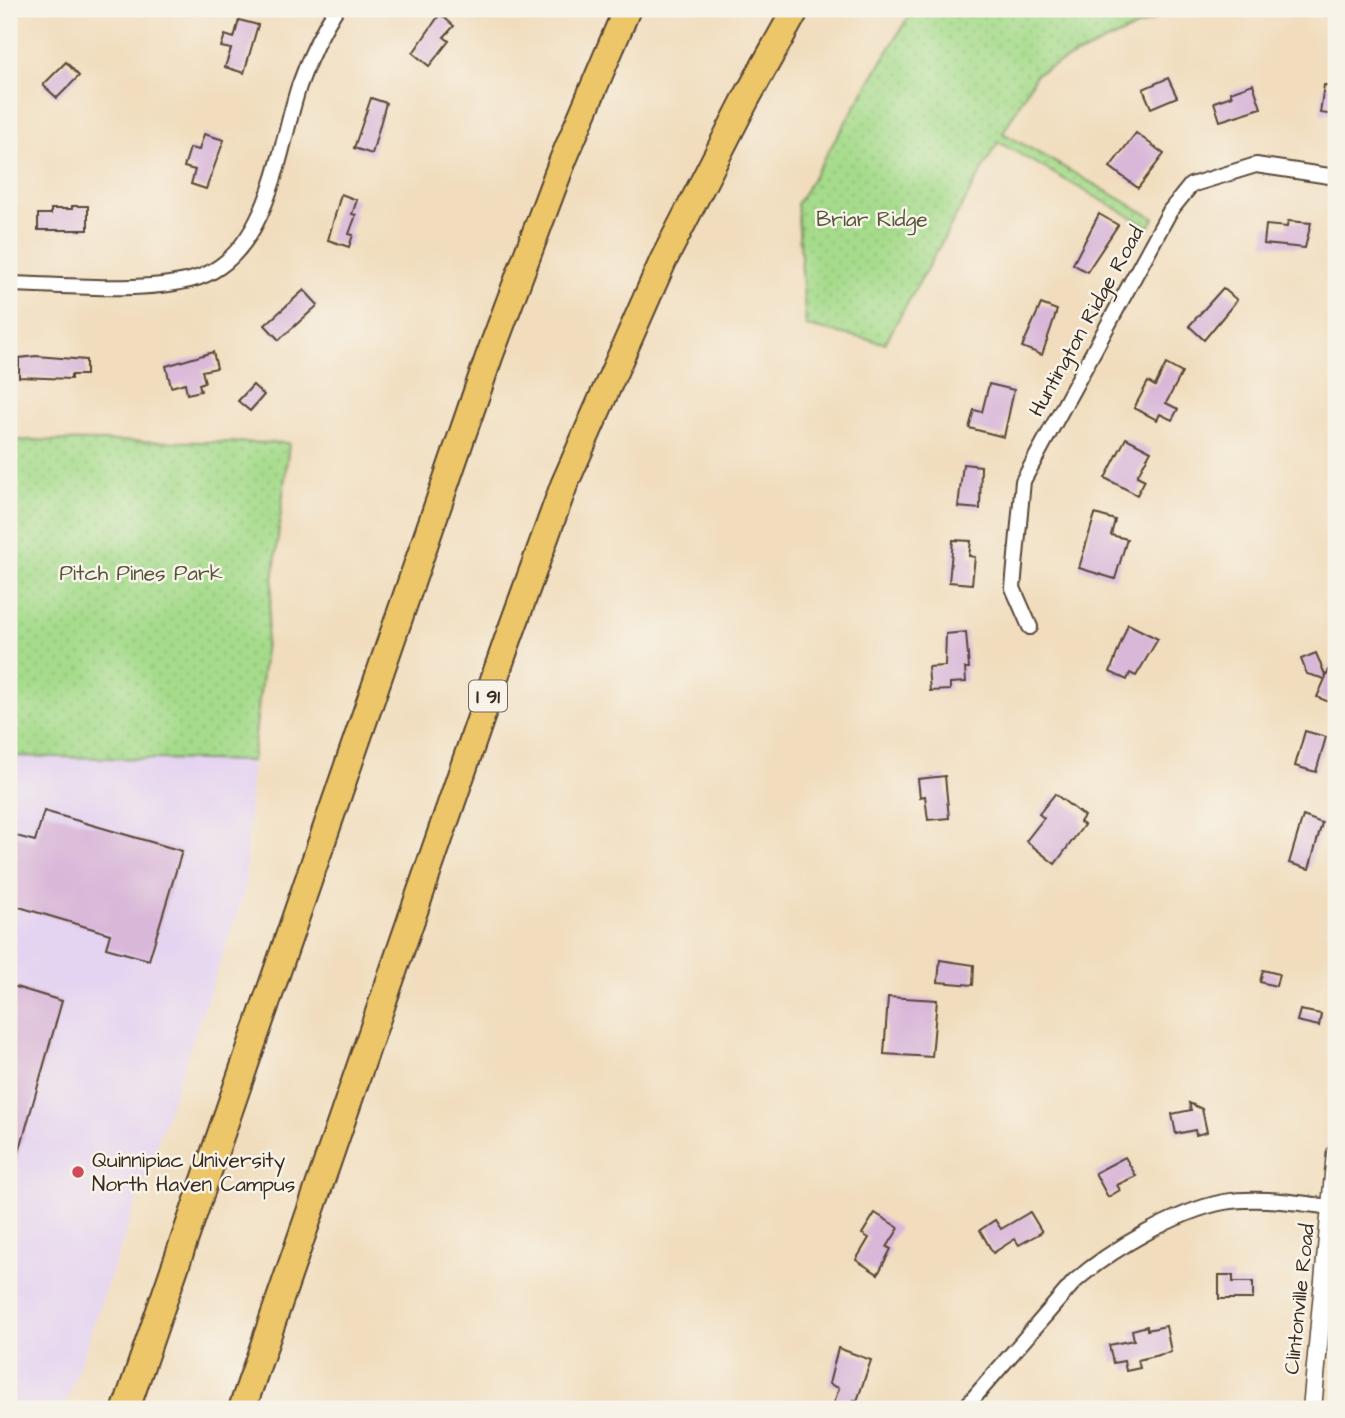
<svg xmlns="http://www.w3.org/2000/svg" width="1345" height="1418" font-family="'Architects Daughter',sans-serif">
  <defs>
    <pattern id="park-dots" width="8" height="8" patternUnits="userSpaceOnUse" patternTransform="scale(1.75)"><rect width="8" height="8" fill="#a5db8b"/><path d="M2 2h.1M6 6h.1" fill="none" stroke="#8fbc78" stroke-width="1.8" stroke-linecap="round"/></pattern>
  </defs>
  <rect width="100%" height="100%" fill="#f7f3e8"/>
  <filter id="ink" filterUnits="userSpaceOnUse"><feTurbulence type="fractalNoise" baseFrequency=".0143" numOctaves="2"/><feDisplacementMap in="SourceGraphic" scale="14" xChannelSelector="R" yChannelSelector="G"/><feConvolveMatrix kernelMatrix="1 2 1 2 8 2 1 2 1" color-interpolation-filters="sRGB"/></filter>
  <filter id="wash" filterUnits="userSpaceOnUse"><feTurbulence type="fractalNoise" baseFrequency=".00686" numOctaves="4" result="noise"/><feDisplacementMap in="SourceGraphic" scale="28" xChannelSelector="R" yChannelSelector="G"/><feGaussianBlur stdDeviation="1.57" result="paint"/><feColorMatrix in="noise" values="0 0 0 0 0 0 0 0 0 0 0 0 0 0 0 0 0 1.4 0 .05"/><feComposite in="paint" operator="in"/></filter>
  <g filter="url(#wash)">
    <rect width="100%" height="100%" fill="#f1ddbd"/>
    <path fill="#e4d3f1" d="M9 755 252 761 245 891 64 1409H9Z"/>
    <g fill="url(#park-dots)" stroke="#708254" stroke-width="2">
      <path d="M913 9H1176L1037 73 1003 133 1154 218 1149 227 998 142 885 343 806 326 797 204Z"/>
      <path d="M9 440 289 443 252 761 9 756Z"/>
    </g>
    <g id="blocks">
      <g fill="#d9b7d9">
        <path d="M440 14 454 26 444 37 449 41 429 66 413 53Z"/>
        <path d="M239 20 258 25 244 73 225 67 231 49 221 47 225 35 234 38Z"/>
        <path d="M66 62 79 76 57 98 43 85Z"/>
        <path d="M1168 78 1177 97 1151 108 1143 89Z"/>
        <path d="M1253 84 1261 108 1220 121 1214 102 1232 96 1230 92Z"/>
        <path d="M1324 85 1336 86V115L1320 113Z"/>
        <path d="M371 98 386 103 372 154 354 148Z"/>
        <path d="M1136 133 1164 154 1138 188 1110 167Z"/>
        <path d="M204 134 224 140 206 189 191 184 195 170 184 167 190 148 199 150Z"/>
        <path d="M341 194 357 200 352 214 356 215 349 234 353 235 349 247 328 240Z"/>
        <path d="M72 206H88V230H38V214H51V209H72Z"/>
        <path d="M1099 214 1118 225 1087 272 1073 264Z"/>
        <path d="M1288 221 1311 223 1305 248 1264 244 1266 225 1287 227Z"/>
        <path d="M1223 288 1237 300 1204 340 1189 326Z"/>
        <path d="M304 290 318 305 279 340 265 325Z"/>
        <path d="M1041 304 1057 310 1042 355 1022 347Z"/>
        <path d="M213 352 217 368 202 371 205 382 199 384 201 391 187 394 185 383 171 387 166 366Z"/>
        <path d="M36 356 86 360V375H71V379L19 377V358Z"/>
        <path d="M1166 364 1182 373 1166 403 1178 409 1172 420 1160 414 1157 420 1134 408 1148 382 1155 386Z"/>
        <path d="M989 384 1014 390 1004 437 969 428 974 410 982 412Z"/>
        <path d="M253 385 264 395 250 411 238 401Z"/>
        <path d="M1126 438 1151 451 1137 476 1145 480 1137 495 1105 478Z"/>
        <path d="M963 464 981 466 980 509 958 507Z"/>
        <path d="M1095 514 1115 520 1111 535 1127 539 1115 579 1079 568Z"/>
        <path d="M953 540 971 541 969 556 975 557 972 584 949 582Z"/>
        <path d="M1128 624 1158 639 1136 676 1130 673 1127 680 1110 672Z"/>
        <path d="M966 632 969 668H965L966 682 950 683V690L930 691 928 667 945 666 946 634Z"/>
        <path d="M1336 652V705L1317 697 1325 679 1307 674 1301 659 1316 653 1326 677Z"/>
        <path d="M1305 731 1326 737 1316 772 1295 766Z"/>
        <path d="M945 776 949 818 928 820 925 796 920 797 918 779Z"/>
        <path d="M1055 794 1084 816 1080 822 1084 825 1055 864 1026 841 1044 818 1039 814Z"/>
        <path d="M44 811 182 851 149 960 106 948 110 934 9 904V834L35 841Z"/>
        <path d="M1303 816 1322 823 1309 869 1289 863Z"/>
        <path d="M940 960 974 965 973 985 938 982Z"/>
        <path d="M1263 970 1279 974 1276 986 1260 982Z"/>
        <path d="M9 985 62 1001 12 1177 9 1176Z"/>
        <path d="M888 997 937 1000 932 1057 884 1054Z"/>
        <path d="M1300 1010 1321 1014 1319 1026 1297 1021Z"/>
        <path d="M1189 1103 1202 1109 1207 1132 1196 1135 1195 1130 1176 1134 1172 1114 1191 1110Z"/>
        <path d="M1125 1157 1136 1176 1117 1185 1120 1190 1108 1197 1095 1173Z"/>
        <path d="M1030 1212 1042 1232 1019 1245 1015 1239 993 1253 980 1230 995 1220 1001 1229Z"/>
        <path d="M875 1213 899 1228 887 1247 891 1249 878 1274 856 1260 869 1238 862 1234Z"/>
        <path d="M1219 1275H1233V1282H1253V1299H1219Z"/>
        <path d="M1147 1326V1330L1166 1326 1171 1352 1138 1360 1140 1368 1126 1371 1124 1361 1113 1363 1109 1345 1134 1340 1132 1330Z"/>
        <path d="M838 1348 871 1360 857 1401 854 1400 851 1409H832L839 1388 829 1384Z"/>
      </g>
    </g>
  </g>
  <g filter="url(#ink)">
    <use href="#blocks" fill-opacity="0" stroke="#564536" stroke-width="2"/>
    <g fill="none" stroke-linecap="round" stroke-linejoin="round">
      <defs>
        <path id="service" d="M9 1243V1241"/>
        <g id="minor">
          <path d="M9 284C64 285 138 293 190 280 269 261 278 150 299 86 309 58 321 32 336 9"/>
          <path d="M1030 627 1013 588 1023 481 1170 211 1191 185 1256 165 1336 177"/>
          <path d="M964 1409 1074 1282C1110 1250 1177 1211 1224 1202 1259 1196 1296 1203 1331 1207"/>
        </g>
        <path id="tertiary" d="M1312 1409 1336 1153"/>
        <g id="motorway">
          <path d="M126 1409 489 357 563 160 627 9"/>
          <path d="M242 1409 507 642 564 485 663 261 746 99 796 9"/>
        </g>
      </defs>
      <use href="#service" stroke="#564536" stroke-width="10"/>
      <use href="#minor" stroke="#564536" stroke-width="18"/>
      <use href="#tertiary" stroke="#564536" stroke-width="21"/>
      <use href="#motorway" stroke="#564536" stroke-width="30"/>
      <path stroke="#564536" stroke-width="2.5" stroke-dasharray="5 5" stroke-linecap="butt" d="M9 1212 17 1214"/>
      <use href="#service" stroke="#fff" stroke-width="7"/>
      <use href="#minor" stroke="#fff" stroke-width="14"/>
      <use href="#tertiary" stroke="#fff" stroke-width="18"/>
      <use href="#motorway" stroke="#ecc669" stroke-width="26"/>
    </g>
  </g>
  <circle fill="#d1495b" stroke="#f7f3e8" stroke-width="2.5" cx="78" cy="1172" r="7"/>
  <g text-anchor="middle" stroke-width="5" stroke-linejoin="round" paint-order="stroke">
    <rect fill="#f7f3e8" stroke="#73665b" stroke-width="2" x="469" y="680.5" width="38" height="31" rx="5"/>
    <g font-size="19" font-weight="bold" fill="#3b2a1e">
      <text x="488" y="703">I 91</text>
    </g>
    <g font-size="21" fill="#565639" stroke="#f7f3e8">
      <text x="872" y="226">Briar Ridge</text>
      <text x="141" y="580">Pitch Pines Park</text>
    </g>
    <g font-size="21" fill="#3b2a1e" stroke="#f7f3e8">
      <text transform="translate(1086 321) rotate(-61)" y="7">Huntington Ridge Road</text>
      <text transform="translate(1299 1299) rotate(-84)" y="7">Clintonville Road</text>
    </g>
    <g font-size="21" fill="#3b2a1e" stroke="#f7f3e8" text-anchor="start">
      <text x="92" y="1167">Quinnipiac University<tspan x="92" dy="24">North Haven Campus</tspan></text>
    </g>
  </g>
  <rect width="1345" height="1418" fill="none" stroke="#f7f3e8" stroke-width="35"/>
</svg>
